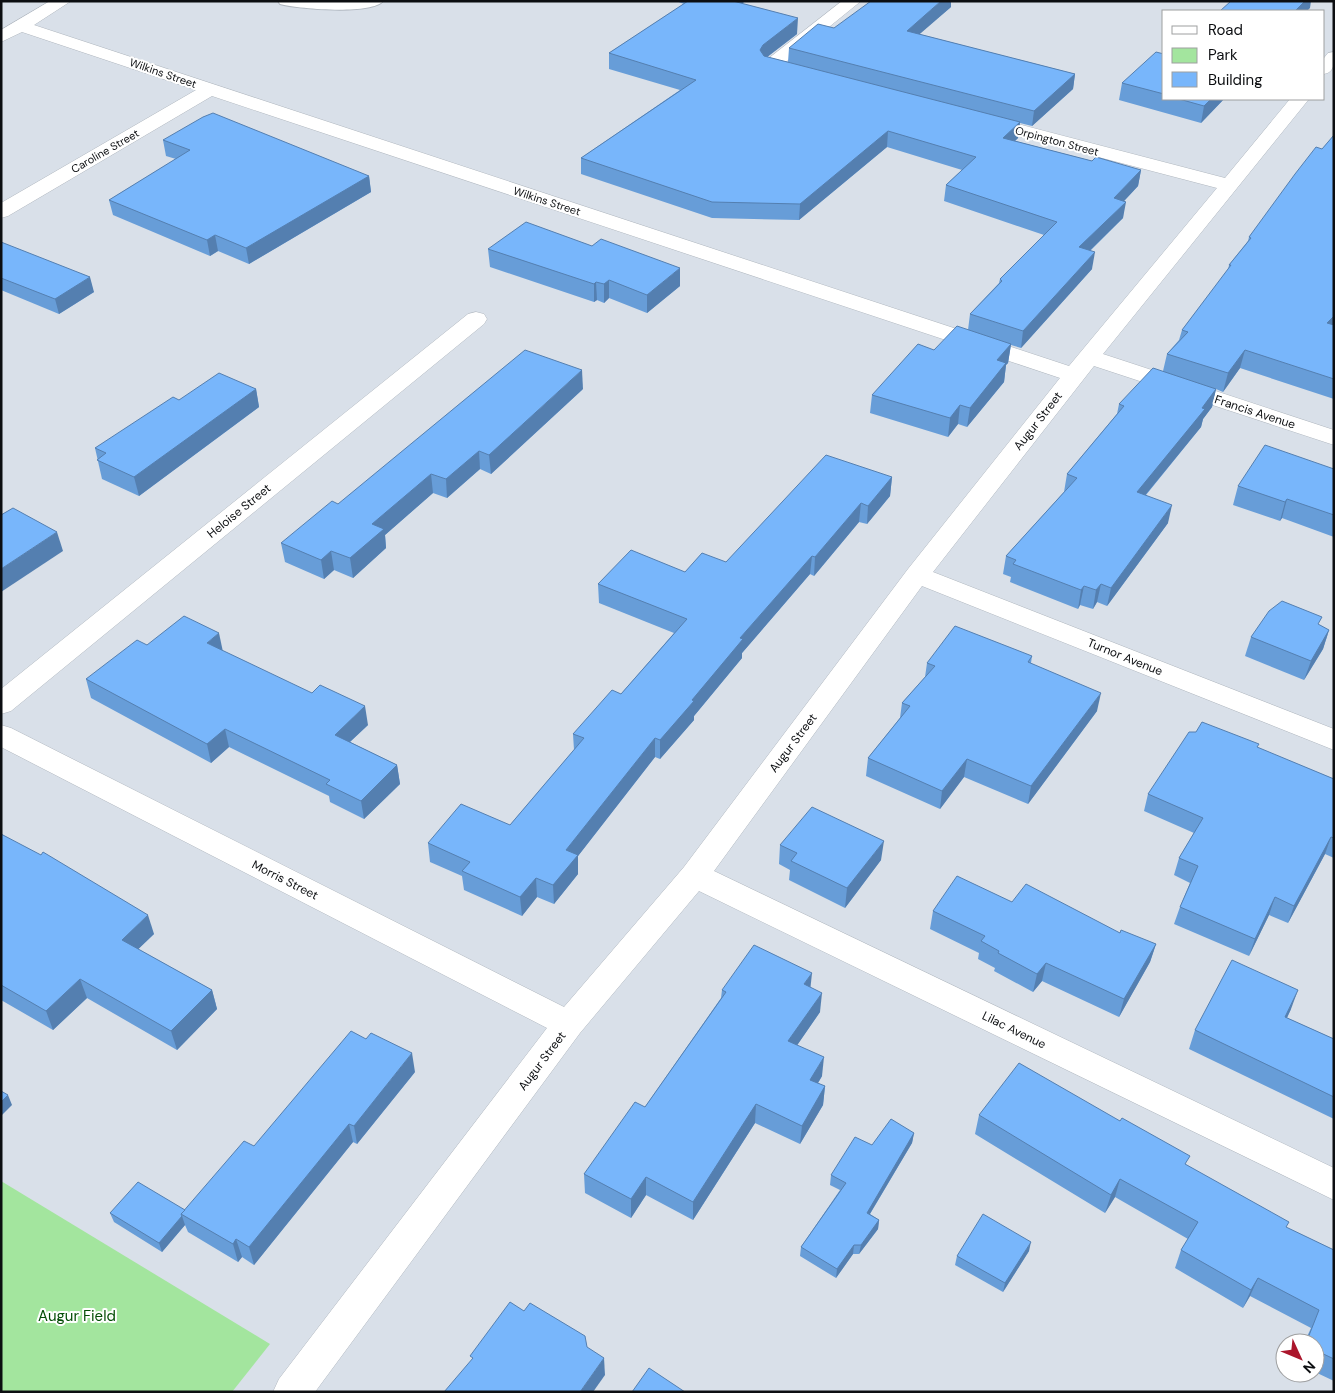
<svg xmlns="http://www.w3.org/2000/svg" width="1335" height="1393" font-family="'DM Sans',sans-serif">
  <rect width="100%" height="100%" fill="#d9e0e9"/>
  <path fill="#a3e59e" d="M1 1181 270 1344 232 1392H1Z"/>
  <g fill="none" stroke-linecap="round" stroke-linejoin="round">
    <defs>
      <path id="lane" d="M278 1H383C372 15 298 9 280 4Z"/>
      <g id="street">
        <path d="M50 1H71L34 25 1069 366 1217 188 976 125 974 121 976 117 983 115 1225 178 1290 99H1309L1103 354 1334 430V445L1094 366 933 572 1334 729V750L922 586 714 871 1334 1168V1200L699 891 580 1033 315 1392H273L279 1379 547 1028 1 747V725L11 728 564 1007 684 867 908 569 1060 378 212 96 8 216 1 218V203L196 90 22 32 1 42V30Z"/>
        <path d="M842 1H861L776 70H764L761 66 764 62Z"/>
        <path d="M1334 52C1334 63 1335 72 1324 74V58L1328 53Z"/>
        <path d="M476 312 484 314 487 319 484 324 11 711 1 714V689L468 314Z"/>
      </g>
    </defs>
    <use href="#lane" stroke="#b0b7bf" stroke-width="2"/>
    <use href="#street" stroke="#b0b7bf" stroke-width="1"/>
    <use href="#lane" fill="#fff" fill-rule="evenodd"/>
    <use href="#street" fill="#fff" fill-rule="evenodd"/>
  </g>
  <g fill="#679dd8">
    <path d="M676 1H745L742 4 797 34 767 57 788 62 789 48 834 28 951 7 919 34 1075 74 1073 89 1032 126 1020 123 1018 138 1015 141 1092 161 1141 170 1138 186 1124 201 1123 218 1090 251 1092 269 1021 348 1011 345 1008 363 1006 365 1004 382 967 427 958 424 948 437 870 413 872 395 934 350 968 330 970 314 999 283 1000 279 1044 235 944 201 946 185 962 170 887 147 799 220 712 218 581 174V158L680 90 609 69V53L684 4Z"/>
    <path d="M1164 54V99H1224L1201 123 1119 100 1122 83Z"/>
    <path d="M1334 135V399L1240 368 1223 392 1216 389 1212 407 1203 419 1201 427 1146 495 1168 523 1107 606 1097 602 1093 609 1080 605 1078 609 1010 582 1011 577 1003 574 1006 556 1064 492 1067 474 1117 414 1119 404 1163 371 1167 354 1179 340 1182 330 1228 270 1229 265 1248 241 1249 237Z"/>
    <path d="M163 140 369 176 371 192 249 264 218 251 210 256 113 215 109 200 176 159 166 156Z"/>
    <path d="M1 242 94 292 59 314 1 290Z"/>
    <path d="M488 249 680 286 647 313 609 298 604 303 597 300 594 302 490 267Z"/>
    <path d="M256 389 259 407 139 496 102 479 95 448 179 400Z"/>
    <path d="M583 389 491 474 480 469 447 498 433 493 385 535 386 548 353 578 334 570 324 579 285 562 281 543 338 504Z"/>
    <path d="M1334 469V537L1282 518 1280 521 1233 505 1238 486Z"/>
    <path d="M892 477 890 496 867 524 859 522 814 576 810 574 742 653V658L694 716V720L660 759 655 757 578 856V874L554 904 537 897 522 916 464 890 462 876 430 862 428 843 510 825 574 750 573 734 621 694 674 633 599 603 598 584 685 572 726 562Z"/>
    <path d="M1319 625 1329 630 1323 649 1304 680 1245 656 1251 637Z"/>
    <path d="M147 645 223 651 368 725 350 742 397 765 400 784 364 819 330 802 329 796 229 747 211 763 91 698 86 679Z"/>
    <path d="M1032 656 1031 663 1097 711 1028 804 964 777 940 809 866 776 868 758 900 718 902 703 925 677 927 663Z"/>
    <path d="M1257 748 1334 779V858L1325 854 1288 923 1269 915 1249 956 1174 924 1180 907 1190 883 1174 875 1179 858 1194 833 1144 811 1148 794Z"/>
    <path d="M1 834 154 934 138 949 212 990 217 1009 177 1050 87 998 53 1030 1 1000Z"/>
    <path d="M780 845 881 860 845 908 789 880 790 870 779 864Z"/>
    <path d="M1012 902 1120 933 1156 944 1150 962 1119 1017 1042 981 1033 992 994 971 995 968 978 959 979 953 930 929 933 911Z"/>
    <path d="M810 987 820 1012 797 1045 822 1076 818 1083 825 1086 823 1105 800 1144 755 1123 693 1220 646 1195 631 1218 585 1193 584 1174 645 1107 721 998 722 990Z"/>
    <path d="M1291 1009 1287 1018 1334 1039V1119L1189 1049 1195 1030Z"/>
    <path d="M415 1072 357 1144 353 1142 254 1265 242 1257 238 1262 188 1232 185 1225 162 1252 114 1222 110 1213 185 1210 254 1146Z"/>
    <path d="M979 1115 1187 1165 1287 1228 1334 1250V1381L1315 1372V1343H1304L1311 1328 1250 1296 1243 1308 1175 1268 1181 1250 1188 1239 1115 1197 1105 1213 975 1134Z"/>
    <path d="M914 1133 912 1143 870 1214 879 1220 878 1229 859 1254H853L836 1278 800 1256 801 1247 840 1190 830 1185 831 1175 872 1145Z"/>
    <path d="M1029 1251 1003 1292 955 1265 957 1256Z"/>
  </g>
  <g fill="#547fb0">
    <path d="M727 1H745L727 15Z"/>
    <path d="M941 1H951V7L906 46 907 31Z"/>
    <path d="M1305 1H1311L1310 8 1307 11H1295Z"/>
    <path d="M798 18 797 34 762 61 760 50 763 45Z"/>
    <path d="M1075 74 1073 89 1032 126 1034 111Z"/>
    <path d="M1211 99H1224L1201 123 1204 106Z"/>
    <path d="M1020 122 1018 138 1001 154 1003 138Z"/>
    <path d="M888 131 887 147 799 220 800 204Z"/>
    <path d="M1141 170 1138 186 1111 215 1114 198Z"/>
    <path d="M369 176 371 192 249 264 246 248Z"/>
    <path d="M1126 202 1123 218 1076 264 1079 247Z"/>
    <path d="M215 235 218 251 210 256 207 240Z"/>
    <path d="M1095 252 1092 269 1021 348 1023 331Z"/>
    <path d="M680 268V286L647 313V295Z"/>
    <path d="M90 277 94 292 59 314 55 299Z"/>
    <path d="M609 280V298L604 303V284Z"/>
    <path d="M596 282 597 300 594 302V284Z"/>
    <path d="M1334 316V328L1327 323Z"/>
    <path d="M1011 344 1008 363 1006 365 1004 382 967 427 970 408 997 360Z"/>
    <path d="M1245 350 1240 368 1223 392 1228 373Z"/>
    <path d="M582 370 583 389 491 474 489 455Z"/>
    <path d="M256 389 259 407 139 496 134 477Z"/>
    <path d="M1216 389 1212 407 1203 419 1201 427 1133 510 1137 492Z"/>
    <path d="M960 405 958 424 948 437 950 418Z"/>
    <path d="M479 451 480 469 447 498 446 479Z"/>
    <path d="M431 474 433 493 385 535 386 548 353 578 350 558 372 524Z"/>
    <path d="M892 477 890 496 867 524 868 506Z"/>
    <path d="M1287 499 1282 518 1280 521 1285 502Z"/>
    <path d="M861 503 859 522 814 576 815 557Z"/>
    <path d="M1172 505 1168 523 1107 606 1111 588Z"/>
    <path d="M57 532 63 551 1 592V569Z"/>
    <path d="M331 551 334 570 324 579 321 560Z"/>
    <path d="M812 556 810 574 742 653V658L694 716V720L660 759V740L740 638Z"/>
    <path d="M1101 584 1097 602 1093 609 1096 590Z"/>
    <path d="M1084 586 1080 605 1078 609 1081 590Z"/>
    <path d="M1329 630 1323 649 1304 680 1311 661Z"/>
    <path d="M219 633 223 652 207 643Z"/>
    <path d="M1101 693 1097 711 1028 804 1031 786Z"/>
    <path d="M365 706 368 725 338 753 335 735Z"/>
    <path d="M225 729 229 747 211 763 207 744Z"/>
    <path d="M655 738V757L578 856V874L554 904 553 885 566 850Z"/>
    <path d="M967 759 964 777 940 809 942 791Z"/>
    <path d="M397 765 400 784 364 819 361 801Z"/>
    <path d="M1331 837 1325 854 1288 923 1294 906Z"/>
    <path d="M884 841 881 860 845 908 847 888Z"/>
    <path d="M536 878 537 897 522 916 520 897Z"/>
    <path d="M1275 897 1269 915 1249 956 1255 939Z"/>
    <path d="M148 915 154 934 128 959 122 940Z"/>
    <path d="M1156 944 1150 962 1119 1017 1124 999Z"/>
    <path d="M1046 963 1042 981 1033 992 1037 974Z"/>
    <path d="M812 973 810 992 804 984Z"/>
    <path d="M80 979 87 998 53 1030 46 1011Z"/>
    <path d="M212 990 217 1009 177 1050 171 1031Z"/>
    <path d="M1298 990 1291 1009 1278 1036 1285 1017Z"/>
    <path d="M822 993 820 1012 787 1060 788 1041Z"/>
    <path d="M412 1053 415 1072 357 1144 354 1126Z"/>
    <path d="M824 1057 822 1076 809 1098 810 1080Z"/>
    <path d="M825 1086 823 1105 800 1144 802 1126Z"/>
    <path d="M8 1095 12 1105 1 1116V1102Z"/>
    <path d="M756 1104 755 1123 693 1220V1202Z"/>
    <path d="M349 1124 353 1142 254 1265 249 1247Z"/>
    <path d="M914 1133 912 1143 865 1222 867 1213Z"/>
    <path d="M646 1177V1195L631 1218V1199Z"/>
    <path d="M1120 1179 1115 1197 1105 1213 1111 1195Z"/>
    <path d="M182 1216 185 1225 162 1252 159 1243Z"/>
    <path d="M879 1220 878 1229 859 1254 861 1245Z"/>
    <path d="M236 1239 242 1257 238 1262 233 1244Z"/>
    <path d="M1031 1242 1029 1251 1003 1292 1005 1283Z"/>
    <path d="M854 1245 853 1254 836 1278 837 1269Z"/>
    <path d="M1258 1278 1250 1296 1243 1308 1251 1290Z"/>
    <path d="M604 1358 605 1375 593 1392H580Z"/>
  </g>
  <g fill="#78b6fb" stroke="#547fb0">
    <path d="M688 1H733L798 18 763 45 760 50 764 56 1020 122 1003 138 1092 161 1096 157 1141 170 1114 198 1126 202 1079 247 1095 252 1023 331 970 314 1002 281 1000 279 1057 222 946 185 976 157 888 131 800 204 712 202 581 158 696 80 609 53Z"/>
    <path d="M871 1H941L907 31 1075 74 1034 111 789 48 818 24 834 28Z"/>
    <path d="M1231 1H1305L1295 11H1220Z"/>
    <path d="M1156 52 1164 54V94L1122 83Z"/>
    <path d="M1179 99H1211L1204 106Z"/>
    <path d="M213 113 369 176 246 248 215 235 207 240 109 200 190 150 163 140 203 117Z"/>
    <path d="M1334 135V316L1327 323 1334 325V379L1245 350 1228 373 1167 354 1188 332 1182 330 1231 265H1229L1251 238 1249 237 1295 174 1316 147 1322 149Z"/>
    <path d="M526 222 592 246 601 239 680 268 647 295 609 280 604 284 596 282 594 284 488 249Z"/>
    <path d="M1 242 90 277 55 299 1 278Z"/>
    <path d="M957 326 1011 344 997 360 1006 363 970 408 960 405 950 418 872 395 918 344 934 350Z"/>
    <path d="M525 350 582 370 489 455 479 451 446 479 431 474 372 524 384 529 350 558 331 551 321 560 281 543 332 501 338 504Z"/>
    <path d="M1153 368 1216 389 1202 408 1205 409 1137 492 1172 505 1111 588 1101 584 1096 590 1084 586 1081 590 1013 564 1016 560 1006 556 1077 478 1067 474 1124 406 1119 404Z"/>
    <path d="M219 373 256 389 134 477 97 460 106 453 95 448 173 397 179 400Z"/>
    <path d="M1265 445 1334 469V515L1287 499 1285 502 1238 486Z"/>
    <path d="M826 455 892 477 868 506 861 503 815 557 812 556 740 638 743 639 692 700 694 701 660 740 655 738 566 850 578 855 553 885 536 878 520 897 462 871 470 862 428 843 461 804 510 825 584 738 573 734 612 690 621 694 687 619 598 584 631 550 685 572 702 553 726 562Z"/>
    <path d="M13 508 57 532 1 569V515Z"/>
    <path d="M1282 601 1322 617 1318 624 1329 630 1311 661 1251 637 1269 611Z"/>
    <path d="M184 616 219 633 207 643 312 693 320 685 365 706 335 735 397 765 361 801 326 784 330 780 225 729 207 744 86 679 137 640 147 645Z"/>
    <path d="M955 626 1032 656 1028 662 1101 693 1031 786 967 759 942 791 868 758 910 706 902 703 935 666 927 663Z"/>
    <path d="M1202 722 1259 744 1257 747 1334 779V838L1331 837 1294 906 1275 897 1255 939 1180 907 1198 866 1179 858 1203 818 1148 794 1189 732H1196Z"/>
    <path d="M812 807 884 841 847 888 791 861 797 853 780 845Z"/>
    <path d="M1 834 41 855 43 852 148 915 122 940 212 990 171 1031 80 979 46 1011 1 985Z"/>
    <path d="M957 876 1012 902 1026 884 1120 933 1121 930 1156 944 1124 999 1046 963 1037 974 998 953 999 951 981 941 985 936 933 911Z"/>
    <path d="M754 945 812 973 804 984 822 993 788 1041 824 1057 810 1080 825 1086 802 1126 756 1104 693 1202 646 1177 631 1199 584 1174 635 1102 645 1107 726 992 722 990Z"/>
    <path d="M1232 960 1298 990 1285 1017 1334 1039V1097L1195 1030Z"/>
    <path d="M351 1031 366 1039 371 1033 412 1053 354 1126 349 1124 249 1247 236 1239 233 1244 181 1214 244 1141 254 1146Z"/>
    <path d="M1019 1063 1120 1121 1122 1118 1190 1156 1185 1164 1289 1222 1286 1227 1334 1250V1359L1315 1350V1343H1306L1319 1310 1258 1278 1251 1290 1181 1250 1198 1222 1120 1179 1111 1195 979 1115Z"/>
    <path d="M1 1091 8 1095 1 1102Z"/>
    <path d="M891 1119 914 1133 867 1213 879 1220 861 1245H854L837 1269 801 1247 846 1183 831 1175 855 1137 872 1145Z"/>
    <path d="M138 1182 185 1210 181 1214 182 1216 159 1243 110 1213Z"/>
    <path d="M983 1214 1031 1242 1005 1283 957 1256Z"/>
    <path d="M510 1302 524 1311 530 1303 585 1336 587 1347 604 1358 580 1392H444L473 1358 470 1356Z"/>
    <path d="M649 1368 685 1392H632Z"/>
  </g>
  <g text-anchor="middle" stroke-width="4" stroke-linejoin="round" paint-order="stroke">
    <g font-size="11" fill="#0c0e11" stroke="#fff">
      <text transform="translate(163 73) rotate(19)" y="4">Wilkins Street</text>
      <text transform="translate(1057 141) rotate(15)" y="4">Orpington Street</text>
      <text transform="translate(105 151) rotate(-30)" y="4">Caroline Street</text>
      <text transform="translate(547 201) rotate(18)" y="4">Wilkins Street</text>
    </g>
    <g font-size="12" fill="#0c0e11" stroke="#fff">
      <text transform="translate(1255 412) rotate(18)" y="4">Francis Avenue</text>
      <text transform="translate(1038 421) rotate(-52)" y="4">Augur Street</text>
      <text transform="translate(239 511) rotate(-39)" y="4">Heloise Street</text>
      <text transform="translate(1125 657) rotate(22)" y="4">Turnor Avenue</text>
      <text transform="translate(793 743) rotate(-53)" y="4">Augur Street</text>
      <text transform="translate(285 880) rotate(27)" y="4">Morris Street</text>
      <text transform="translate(1014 1030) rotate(26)" y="4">Lilac Avenue</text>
      <text transform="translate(542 1061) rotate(-53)" y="4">Augur Street</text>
    </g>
    <g font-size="15" fill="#044d06" stroke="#fff">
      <text x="77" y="1321">Augur Field</text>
    </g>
  </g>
  <rect width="1335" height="1393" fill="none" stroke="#0c0e11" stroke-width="5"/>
  <rect x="1162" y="10" width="162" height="90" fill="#ffffff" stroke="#9e9fa0"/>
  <rect x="1172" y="26" width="25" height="8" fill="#ffffff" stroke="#9e9fa0"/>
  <text x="1208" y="35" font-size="15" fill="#0c0e11">Road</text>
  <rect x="1172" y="48" width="25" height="15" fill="#a3e59e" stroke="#9e9fa0"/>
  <text x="1208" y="60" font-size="15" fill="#0c0e11">Park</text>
  <rect x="1172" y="72" width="25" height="15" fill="#78b6fb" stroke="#9e9fa0"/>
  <text x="1208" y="85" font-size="15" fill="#0c0e11">Building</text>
  <g transform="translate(1300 1358) rotate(134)"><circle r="24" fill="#ffffff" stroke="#9e9fa0"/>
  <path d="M0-4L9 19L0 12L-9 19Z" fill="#ab162c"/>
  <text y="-8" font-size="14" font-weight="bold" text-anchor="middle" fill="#0c0e11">N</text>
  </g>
</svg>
